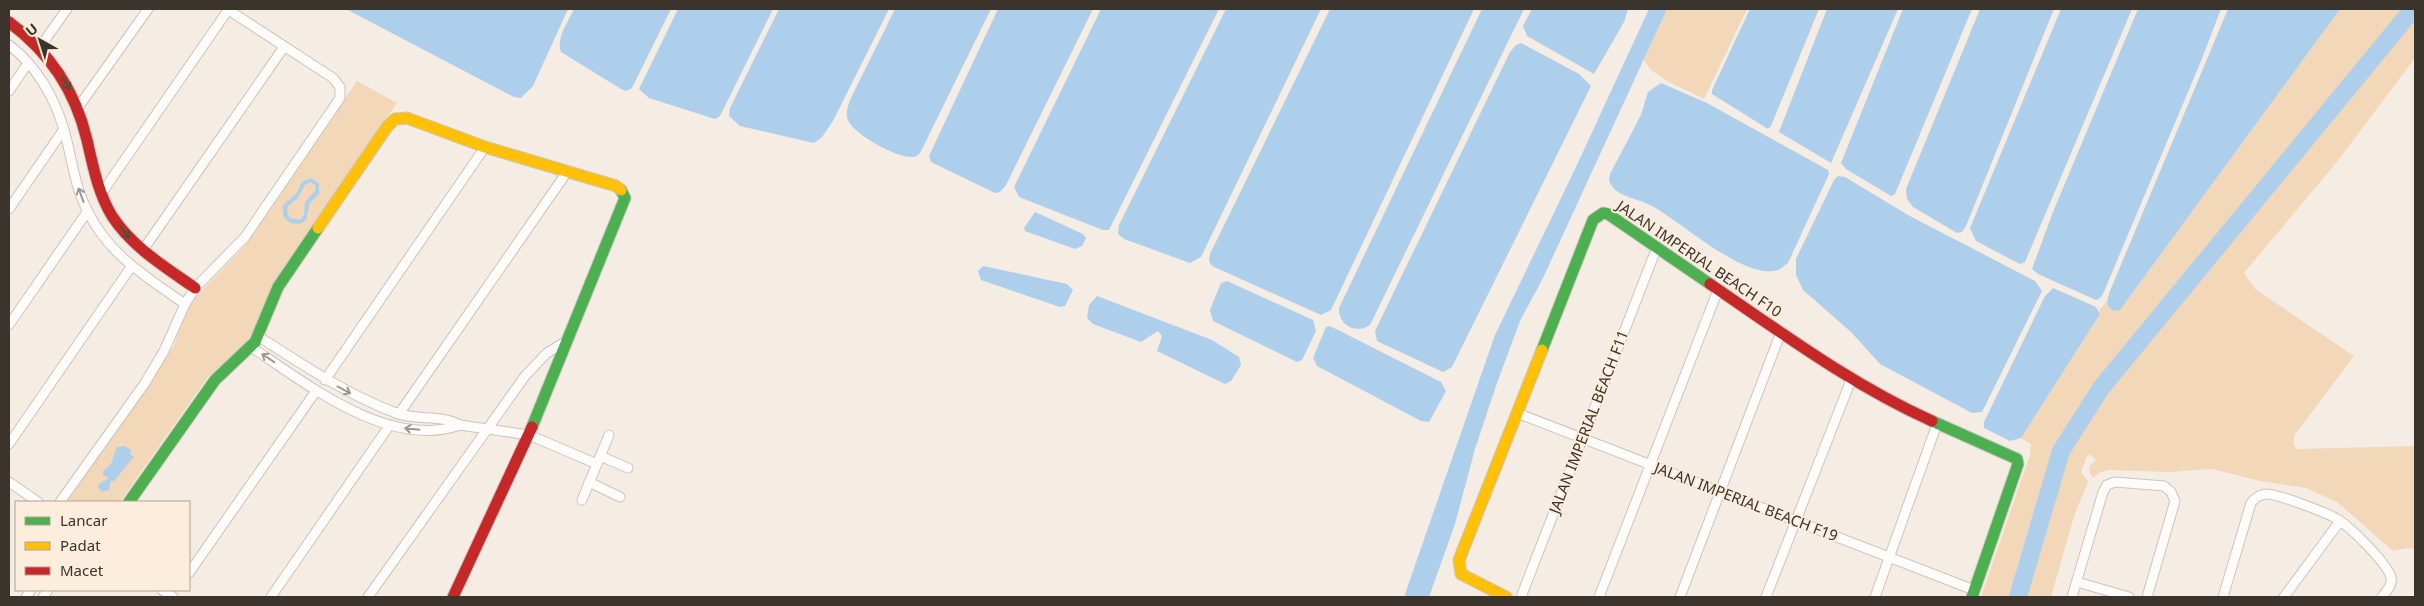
<svg xmlns="http://www.w3.org/2000/svg" width="2424" height="606" font-family="'Noto Sans',sans-serif">
  <rect width="100%" height="100%" fill="#f5ece3"/>
  <g fill="#f2d8b9">
    <path d="M1667 9H1747L1704 99C1686 89 1650 77 1644 59Z"/>
    <path d="M2340 9H2415V58L2336 163 2244 273 2255 289 2354 356 2294 436V445L2297 449 2415 446V549L2408 548 2393 551 2337 502 2306 488 2260 481 2212 469 2170 472 2108 470 2099 473 2093 478 2090 473 2089 467 2096 459 2088 454 2081 472 2088 482 2075 513 2051 597H1981L2030 455 2031 444 2021 438 2100 314 2099 310 2107 301 2109 308 2113 311 2120 310Z"/>
    <path d="M357 81 397 103 271 287 255 328 246 343 207 378 120 502H67L174 346 182 320 192 301 244 247Z"/>
  </g>
  <g fill="#adcfeb" fill-rule="evenodd">
    <path d="M346 9H568L533 86 521 98 514 97Z"/>
    <path d="M574 9H671L632 88 626 91 621 89 561 52C556 38 568 22 574 9Z"/>
    <path d="M678 9H773L720 116 715 119 649 98 639 89Z"/>
    <path d="M779 9H889L833 121 822 137 814 143 740 126 729 116 730 108Z"/>
    <path d="M895 9H991L923 147C921 152 918 157 912 157 897 158 853 134 848 120 845 113 848 107 850 100Z"/>
    <path d="M998 9H1093L1006 185 1000 192 995 193 931 162 929 156Z"/>
    <path d="M1101 9H1219L1112 224 1109 230H1103L1019 197 1014 187Z"/>
    <path d="M1226 9H1321L1201 257 1190 263 1124 239 1118 234 1119 225Z"/>
    <path d="M1330 9H1474L1331 310 1321 315 1212 266 1209 261 1210 254Z"/>
    <path d="M1482 9H1524L1370 325C1356 335 1338 325 1339 308Z"/>
    <path d="M1532 9H1628L1624 22 1594 74 1527 36 1523 26Z"/>
    <path d="M1649 9H1667L1543 278 1520 321 1497 383 1475 449 1455 524 1429 597H1404L1495 335 1576 167Z"/>
    <path d="M1750 9H1819L1771 126 1768 129 1712 94V90Z"/>
    <path d="M1827 9H1898L1831 163 1779 132Z"/>
    <path d="M1903 9H1972L1895 194 1891 196 1846 169 1841 163Z"/>
    <path d="M1980 9H2054L1966 226 1962 232 1957 233 1913 207 1907 199 1906 189Z"/>
    <path d="M2061 9H2132L2025 262 2020 264 1976 241 1970 228Z"/>
    <path d="M2138 9H2221L2201 61 2103 294 2100 298 2096 300 2038 274 2032 269 2053 212Z"/>
    <path d="M2228 9H2340L2120 310 2113 311C2105 306 2107 299 2110 291Z"/>
    <path d="M1521 43 1579 74 1591 86 1452 367 1443 372 1377 341 1375 331 1510 52 1516 45Z"/>
    <path d="M1661 83 1707 103 1828 170 1829 174 1788 263C1785 265 1781 269 1778 270 1744 281 1680 220 1650 205 1639 199 1619 197 1612 186 1608 181 1609 177 1611 172L1641 115 1648 92Z"/>
    <path d="M1838 176 1845 177 1908 215 2035 281 2042 291 1982 412 1972 413 1880 364 1851 332 1803 290 1796 275V259L1834 180Z"/>
    <path d="M311 178 319 184V194L310 203 306 220C297 227 288 224 283 215V205L296 194 302 182ZM310 182 315 185 316 190 305 202 304 215 300 220 290 218 287 212 288 206 297 199 305 185Z"/>
    <path d="M1035 212 1083 234 1086 238 1082 246 1075 249 1025 231 1024 228Z"/>
    <path d="M983 266 1067 284 1073 290 1065 306 1060 307 981 280 978 271Z"/>
    <path d="M1227 281 1313 320 1316 331 1302 360 1297 362 1213 321 1210 310 1221 283Z"/>
    <path d="M2053 288 2096 307 2100 314 2021 438 2010 441 1984 428V422L2045 296Z"/>
    <path d="M1097 296 1212 340 1239 357 1241 365 1231 381 1225 384 1157 351 1162 336 1158 331 1141 342 1093 324 1087 318 1089 305Z"/>
    <path d="M1330 326 1441 382 1446 391 1429 422 1421 421 1317 366 1313 358 1326 327Z"/>
    <path d="M125 446 131 450 130 454 134 457 132 459 114 481H111L109 490 102 492 98 487 99 484 109 478 103 475V471L111 464 117 447Z"/>
  </g>
  <g fill="none" stroke-linecap="round" stroke-linejoin="round">
    <path stroke="#adcfeb" stroke-width="18" d="M2018 597 2061 451 2101 388 2413 9"/>
    <defs>
      <g id="street">
        <path d="M9 45C36 65 55 98 64 130 72 157 74 185 87 210 108 254 146 277 185 304"/>
        <path d="M40 47 67 9"/>
        <path d="M9 91 28 63"/>
        <path d="M77 109 148 9"/>
        <path d="M101 194 228 10"/>
        <path d="M9 209 64 129"/>
        <path d="M143 250 284 47"/>
        <path d="M9 325 87 212"/>
        <path d="M258 336C303 365 346 394 396 413 417 421 441 414 460 425L529 435 597 464"/>
        <path d="M251 347C307 384 389 450 460 425"/>
        <path d="M325 380 485 147"/>
        <path d="M1517 413 1974 590"/>
        <path d="M399 414 567 172"/>
        <path d="M9 444 131 267"/>
        <path d="M600 456 628 468"/>
        <path d="M9 482 38 502"/>
        <path d="M589 482 620 497"/>
        <path d="M582 500 609 435"/>
        <path d="M60 502 145 383 164 351 185 304 195 288 245 237 340 98V87L333 78 227 9"/>
        <path d="M189 573 316 391"/>
        <path d="M2077 582 2129 597"/>
        <path d="M162 590 173 597"/>
        <path d="M26 597 31 590"/>
        <path d="M43 597 48 590"/>
        <path d="M271 597 389 426"/>
        <path d="M368 597 525 376 547 353 565 342"/>
        <path d="M1521 597 1657 247"/>
        <path d="M1599 597 1718 290"/>
        <path d="M1680 597 1781 332"/>
        <path d="M1766 597 1851 380"/>
        <path d="M1875 597 1937 424"/>
        <path d="M2072 597 2103 492 2107 485 2115 482 2164 486 2171 492 2175 501 2147 597"/>
        <path d="M2223 597 2251 503C2255 498 2259 494 2266 494 2278 494 2328 513 2339 520 2352 529 2386 562 2391 577 2393 584 2387 591 2382 597"/>
        <path d="M2284 597 2340 521"/>
      </g>
      <g id="fast">
        <path d="M1542 350 1593 220 1603 213 1608 214 1710 284"/>
        <path d="M1932 421 2017 459 2018 464 1972 597"/>
        <path d="M532 427 625 198 621 190"/>
        <path d="M129 502 215 380 255 342 278 287 318 228"/>
      </g>
      <g id="slow">
        <path d="M318 228 387 127 395 119 407 118 485 147 616 186 621 190"/>
        <path d="M1506 597 1461 574 1459 560 1542 350"/>
      </g>
      <g id="jam">
        <path d="M9 22C50 53 75 90 87 140 93 166 98 193 112 216 132 247 165 267 195 288"/>
        <path d="M1710 284C1782 333 1852 385 1932 421"/>
        <path d="M453 597 532 427"/>
      </g>
    </defs>
    <use href="#street" stroke="#cbc4bd" stroke-width="11"/>
    <use href="#fast" stroke="#cbc4bd" stroke-width="13"/>
    <use href="#slow" stroke="#cbc4bd" stroke-width="13"/>
    <use href="#jam" stroke="#cbc4bd" stroke-width="13"/>
    <use href="#street" stroke="#fefcfb" stroke-width="9"/>
    <use href="#fast" stroke="#4caf50" stroke-width="11"/>
    <use href="#slow" stroke="#ffc107" stroke-width="11"/>
    <use href="#jam" stroke="#c62828" stroke-width="11"/>
  </g>
  <defs><path id="oneway-shaft" d="M-6 0H5M1.5-3L5.5 0L1.5 3" fill="none" stroke-width="1.6" stroke-linecap="round" stroke-linejoin="round" transform="scale(1.25)"/></defs>
  <g stroke="#3f5938">
    <use href="#oneway-shaft" transform="translate(66 83) rotate(60)"/>
    <use href="#oneway-shaft" transform="translate(125 232) rotate(52)"/>
  </g>
  <g stroke="#9c9894">
    <use href="#oneway-shaft" transform="translate(81 195) rotate(-110)"/>
    <use href="#oneway-shaft" transform="translate(268 358) rotate(-146)"/>
    <use href="#oneway-shaft" transform="translate(344 390) rotate(28)"/>
    <use href="#oneway-shaft" transform="translate(412 429) rotate(-174)"/>
  </g>
  <g text-anchor="middle" stroke-width="4" stroke-linejoin="round" paint-order="stroke">
    <g font-size="15" fill="#3a342d" stroke="#fceddc">
      <text transform="translate(1699 259) rotate(34)" y="5">JALAN IMPERIAL BEACH F10</text>
      <text transform="translate(1589 422) rotate(-69)" y="5">JALAN IMPERIAL BEACH F11</text>
      <text transform="translate(1746 502) rotate(21)" y="5">JALAN IMPERIAL BEACH F19</text>
    </g>
  </g>
  <rect width="2424" height="606" fill="none" stroke="#3a342d" stroke-width="20"/>
  <rect x="15" y="501" width="175" height="90" fill="#fceddc" stroke="#aea396"/>
  <rect x="25" y="517" width="25" height="8" fill="#4caf50" stroke="#aea396"/>
  <text x="60" y="526" font-size="15" fill="#3a342d">Lancar</text>
  <rect x="25" y="542" width="25" height="8" fill="#ffc107" stroke="#aea396"/>
  <text x="60" y="551" font-size="15" fill="#3a342d">Padat</text>
  <rect x="25" y="567" width="25" height="8" fill="#c62828" stroke="#aea396"/>
  <text x="60" y="576" font-size="15" fill="#3a342d">Macet</text>
  <g transform="translate(40 40) rotate(321)" stroke="#fceddc" stroke-width="4" paint-order="stroke">
  <path d="M0-4L9 19L0 12L-9 19Z" fill="#3a342d"/>
  <text y="-8" font-size="14" font-weight="bold" text-anchor="middle" fill="#3a342d">U</text>
  </g>
</svg>
